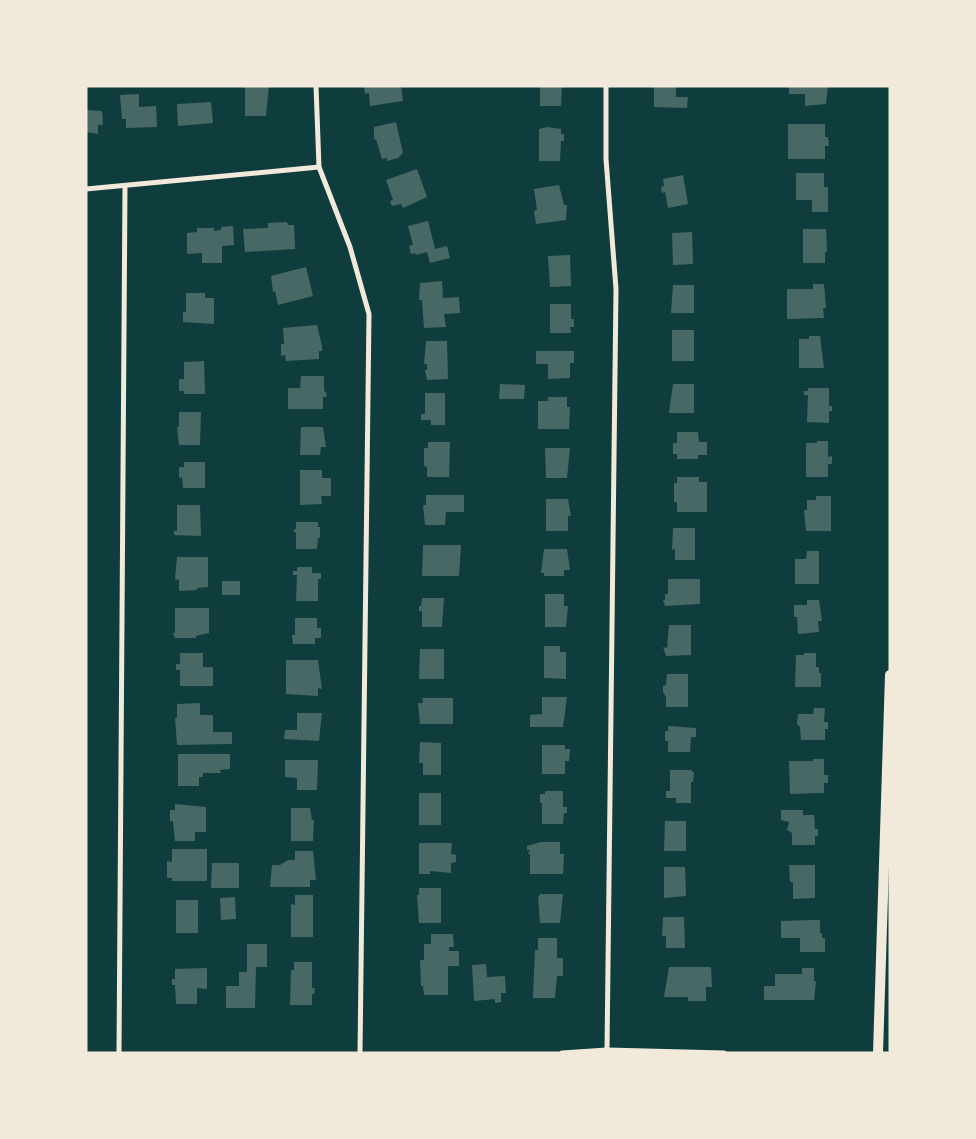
<svg xmlns="http://www.w3.org/2000/svg" width="976" height="1139" font-family="'Work Sans',sans-serif">
  <rect width="100%" height="100%" fill="#0f3d3e"/>
  <g fill="#486865">
    <path d="M245 86H269L266 116H245Z"/>
    <path d="M364 86H401L403 101 370 106 369 93 365 94Z"/>
    <path d="M540 86H562L561 106H540Z"/>
    <path d="M654 86H676V97H688L687 108 654 107Z"/>
    <path d="M789 86H828L826 104 805 106V94H789Z"/>
    <path d="M139 94V107L156 106 157 127 126 128V119H122L120 95Z"/>
    <path d="M211 102 213 123 178 126 177 104Z"/>
    <path d="M86 110 102 111 103 125H98V134L86 132Z"/>
    <path d="M396 122 403 153 398 158 387 161V158L382 159 376 139 374 140V127Z"/>
    <path d="M788 124H825V137H828L829 146H825V159H788Z"/>
    <path d="M547 127 561 129V134H564V141H561L560 161H539V129Z"/>
    <path d="M417 169 427 197 403 208 401 204 392 206 390 201 393 200 386 180Z"/>
    <path d="M796 173H824V187H828V212H812V200H796Z"/>
    <path d="M683 175 688 204 668 208 665 192 662 193 661 187 664 186 663 179Z"/>
    <path d="M559 185 564 205H567L566 220 536 224 534 211 537 210 534 189Z"/>
    <path d="M428 221 435 249 447 246 450 258 430 263 427 252 416 255 415 253 411 254 409 246 413 245 408 226Z"/>
    <path d="M287 222 288 225H294L295 249 245 252 243 229 268 228V223Z"/>
    <path d="M233 226 234 245 222 246V263H202V253L187 254V233L197 232V228H214V231L221 230V227Z"/>
    <path d="M803 229H826L827 252H825V263H803Z"/>
    <path d="M692 232 693 264 673 265 672 233Z"/>
    <path d="M570 255 571 286 550 287 548 256Z"/>
    <path d="M306 267 313 296 278 305 275 291 273 292 271 276Z"/>
    <path d="M442 281 443 298 459 297 460 313 444 314 446 327 424 328 422 300H419L420 283Z"/>
    <path d="M813 284H824L826 308H823L824 318 787 319V289H813Z"/>
    <path d="M673 285H694V313H671Z"/>
    <path d="M186 293H205V298H214V324L183 322V312H186Z"/>
    <path d="M550 304H571V319H574V327H570L571 333H550Z"/>
    <path d="M317 325 322 346V351H319V359L286 361 285 355 281 356V344H284L283 328Z"/>
    <rect x="672" y="330" width="22" height="31"/>
    <path d="M809 336H820L824 368H799V339H809Z"/>
    <path d="M426 341H447L448 379 427 380 425 370H427V364H424Z"/>
    <path d="M536 351H574V363H570V378L548 379V364H536Z"/>
    <path d="M204 361 205 394H184V391H179V379H184V362Z"/>
    <path d="M301 376H324V391L326 392 327 397H323V409H288V388H300Z"/>
    <path d="M500 384 525 385 524 399H499Z"/>
    <path d="M673 384H694V413H669Z"/>
    <path d="M808 388H829V406H832V411H829V423L807 422 808 395H804V391H808Z"/>
    <path d="M425 393H445V425H431V420H421V414H425Z"/>
    <path d="M548 397H567V407H570L569 429H538V401H548Z"/>
    <path d="M179 412H201L200 445H179L177 427H179Z"/>
    <path d="M301 427H323L326 447H321L320 455H300Z"/>
    <path d="M677 432H698L699 442H707V455H698V459H677V454H673V443H677Z"/>
    <path d="M817 441H828V457L832 456V464H828V477H806V443H817Z"/>
    <path d="M428 442H450L449 477H427V467L424 466V448H428Z"/>
    <path d="M545 448H570L567 478H546Z"/>
    <path d="M184 462H205V488H183L182 477 179 478V467H184Z"/>
    <path d="M300 470H322V478H331V496H321L322 504 300 505Z"/>
    <path d="M677 477H699V482H707V512H677V502H674V483H677Z"/>
    <path d="M426 495H464V512H446L445 525H425L423 505H426Z"/>
    <path d="M816 496H831V531H806L804 510H807V500H816Z"/>
    <path d="M546 499H568L571 516H568V531H546Z"/>
    <path d="M177 505H200L201 536 174 535V531H177Z"/>
    <path d="M296 522H318V527H320V538H318L317 549H296V532L294 533V529H296Z"/>
    <path d="M673 528H695V560H675V549L672 550Z"/>
    <path d="M423 545H461L459 576H422Z"/>
    <path d="M544 549H567L570 570H564V576H544V573H541Z"/>
    <path d="M807 551H819V584H795V559H806Z"/>
    <path d="M177 557H208V587L197 588V590L179 591V580L175 579Z"/>
    <path d="M297 567H312V573H321V579H318V601H296L297 575H293V571H297Z"/>
    <path d="M668 579H700V604L665 606 663 600H665V594H668Z"/>
    <rect x="222" y="581" width="18" height="14"/>
    <path d="M545 594H564V606H568L566 627H545Z"/>
    <path d="M422 598H444L442 627H422V611H419V606H421Z"/>
    <path d="M807 600H819L822 621H818L819 632 798 634 797 617H794V605H807Z"/>
    <path d="M175 608H209V633L196 636V638H175L173 633H175Z"/>
    <path d="M295 618H317V628H321V638H315V644H293L292 635H295Z"/>
    <path d="M669 625H691V655L666 656 663 647 667 648Z"/>
    <path d="M544 646H560V652H566V679L544 678Z"/>
    <path d="M420 649H444V679H419Z"/>
    <path d="M180 653H203V667H213V686H180V670H176V664H180Z"/>
    <path d="M804 653H816V667H819V673H821V687H795L796 655H804Z"/>
    <path d="M286 660H318L322 689 318 688V696L286 694Z"/>
    <path d="M667 674H688V707H666V697L663 692V686L666 685Z"/>
    <path d="M542 697H567L563 727H530V715L542 714Z"/>
    <path d="M422 698H453V724H420L418 703H423Z"/>
    <path d="M200 703V715H213V732H232V744L177 745 175 718H177V704Z"/>
    <path d="M814 708H825L824 722H828V729H825V740H801L800 727 797 724 798 714H813Z"/>
    <path d="M297 713H322L319 741 284 739 285 730H297Z"/>
    <path d="M668 726 696 728V737H691L690 752H668V741H665V731H668Z"/>
    <path d="M420 742 441 743V775H423V763H419Z"/>
    <path d="M542 745H565V749H570L569 761H565V774H542Z"/>
    <path d="M178 754H230V769L220 770 221 773H203V777H199V786H178Z"/>
    <path d="M813 759H824V775H828V783H824V793L790 794 789 761H813Z"/>
    <path d="M285 760H318L317 790H297V778L285 777Z"/>
    <path d="M670 770H691L694 773 693 782H691V803H676V798H666V791H670Z"/>
    <path d="M545 791H563V807H567V813H564L563 824H542V803H540V794H545Z"/>
    <rect x="419" y="793" width="22" height="32"/>
    <path d="M175 804 206 807V832H195V841H175L173 821H170V810H175Z"/>
    <path d="M291 808H310L312 820H314L313 841H291Z"/>
    <path d="M781 810H803V815H814L815 829H818V836H815V845H792V833L787 830 789 822 781 820Z"/>
    <path d="M665 821H686V851H664Z"/>
    <path d="M541 842H560V854H564L563 874H530V854H528L530 850H527V846Z"/>
    <path d="M419 843H452L451 854 456 855V862L451 863V873L430 871V874H419Z"/>
    <path d="M172 849H207V881H172V878H167V861L172 862Z"/>
    <path d="M295 851H313L316 880H310V887H270L272 865H280L288 860H295Z"/>
    <path d="M212 863H239V888H211Z"/>
    <path d="M789 865H815V898L793 899V882H790Z"/>
    <path d="M664 867H685L686 896 664 898Z"/>
    <path d="M419 888H441V923H419L417 895H419Z"/>
    <path d="M540 894H563L560 923H540L538 898Z"/>
    <path d="M295 895H313V937H291V904L295 905Z"/>
    <path d="M235 897 236 919 221 920 220 898Z"/>
    <rect x="176" y="900" width="22" height="33"/>
    <path d="M663 917H684L685 948H666V936H662Z"/>
    <path d="M810 920H820V933H822V938H825V952H800V938H781V921Z"/>
    <path d="M431 934H453L454 947H449V951H459V966H448V995H424L423 986H421L420 960H424V944H431Z"/>
    <path d="M538 938H557V958H563V976H557L555 998H533L535 950H538Z"/>
    <path d="M247 944H267V967H256L255 1008H226V986H239V972H247Z"/>
    <path d="M294 962H312V988H315L314 994H312V1005H290L291 970H294Z"/>
    <path d="M486 964 487 977 505 976 506 993H501V1002L495 1003V999L474 1001 472 965Z"/>
    <path d="M669 967H711L712 987H706V1001H688V997H664Z"/>
    <path d="M207 968V989L197 988V1004H176L175 985H172V979H175V969Z"/>
    <path d="M802 968H814V981H816L814 1000H764V986H775V974H802Z"/>
  </g>
  <g fill="none" stroke-linecap="round" stroke-linejoin="round">
    <g stroke="#f1e9da" stroke-width="5">
      <path d="M316 86 319 167 350 247 369 314 360 1053"/>
      <path d="M606 86V159L616 289 607 1050"/>
      <path d="M86 189 319 167"/>
      <path d="M119 1053 125 187"/>
      <path d="M562 1053 607 1050 724 1053"/>
    </g>
    <path stroke="#f1e9da" stroke-width="10" d="M878 1053 890 675"/>
  </g>
  <rect width="976" height="1139" fill="none" stroke="#f1e9da" stroke-width="175"/>
</svg>
